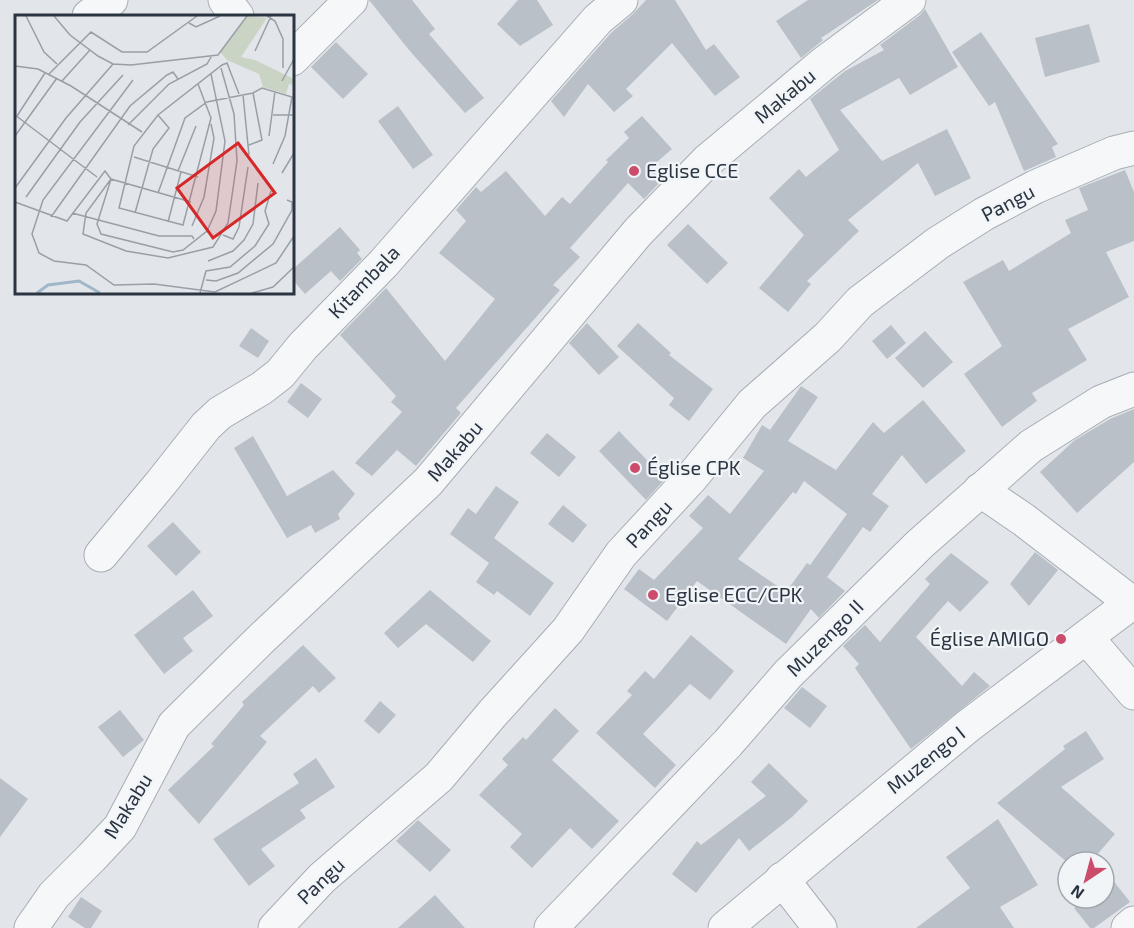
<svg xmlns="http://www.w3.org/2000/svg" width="1134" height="928" font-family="'Exo 2',sans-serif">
  <rect width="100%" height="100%" fill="#e2e6ea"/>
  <g fill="#bac0c7" fill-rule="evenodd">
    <path d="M369 0H412L435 29 429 34 484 98 465 113 409 50Z"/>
    <path d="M518 0H537L553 25 520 46 497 24Z"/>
    <path d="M646 0H675L706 50 714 44 740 77 715 96 672 43 626 89 633 96 614 112 588 84 564 117 551 101 611 33 633 14Z"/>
    <path d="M808 0H878L821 38 823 40 801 58 776 21Z"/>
    <path d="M925 9 958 67 910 95 899 78 840 110 882 161 947 129 971 178 935 196 918 163 848 220 859 231 807 281 811 284 788 312 759 288 804 235 769 198 799 169 806 177 839 150 810 99 845 71 884 50 880 45 920 15Z"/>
    <path d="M1089 24 1100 62 1045 77 1035 38Z"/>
    <path d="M981 32 1058 144 1052 147 1056 157 1024 171 995 102 989 106 952 52Z"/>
    <path d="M336 42 368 74 343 99 311 67Z"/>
    <path d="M398 106 433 155 413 169 378 121Z"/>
    <path d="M642 116 672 149 650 168 662 180 644 199 628 183 570 248 580 257 553 285 560 290 456 408 461 413 416 466 397 450 372 476 355 463 402 412 391 402 396 396 340 335 386 288 445 361 495 299 439 253 466 221 456 210 476 187 481 192 506 171 545 216 562 197 570 204 608 162 606 160 629 138 624 132Z"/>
    <path d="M1125 170 1134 192V241L1106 252 1129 297 1068 329 1087 360 1032 393 1037 401 1002 427 964 374 1002 346 963 282 1003 260 1009 271 1071 233 1065 220 1088 210 1079 188Z"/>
    <path d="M688 224 728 263 707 284 667 245Z"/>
    <path d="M340 227 360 250 357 253 362 259 340 281 331 271 305 294 292 279V270Z"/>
    <path d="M587 323 619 357 599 375 569 343Z"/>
    <path d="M638 323 671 353 669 355 713 389 689 421 669 405 674 398 617 346Z"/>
    <path d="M891 325 906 343 887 359 872 341Z"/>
    <path d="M251 328 269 341 258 358 239 346Z"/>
    <path d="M925 331 953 362 923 388 895 358Z"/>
    <path d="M301 383 322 399 308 418 287 402Z"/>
    <path d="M801 386 818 397 788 441 836 470 873 422 884 433 923 400 966 451 926 484 902 455 872 494 889 506 870 532 863 527 827 577 845 591 819 618 811 609 786 644 697 581 667 621 624 589 639 569 654 580 703 528 689 516 708 495 730 514 764 471 743 458 762 425 770 430ZM804 481 847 514 810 565 807 563 786 592 738 559 793 492 796 494Z"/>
    <path d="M1134 409V462L1077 513 1040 472 1075 440 1110 419Z"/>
    <path d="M619 431 665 479 646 500 599 451Z"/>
    <path d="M547 433 576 457 559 477 530 453Z"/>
    <path d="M253 436 287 496 333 470 355 494 338 514 340 519 315 533 311 525 287 538 234 448Z"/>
    <path d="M496 486 519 502 494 538 554 583 530 616 497 591 494 595 476 582 489 563 450 534 468 508 476 514Z"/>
    <path d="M563 505 587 525 573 543 548 524Z"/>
    <path d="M173 522 201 552 176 576 147 546Z"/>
    <path d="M1035 552 1058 570 1029 606 1010 584Z"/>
    <path d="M951 553 989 582 960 612 948 601 916 637 962 686 974 672 990 686 911 749 855 668 859 664 843 646 865 625 880 642 930 584 925 579Z"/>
    <path d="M193 590 213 616 183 638 193 651 164 674 134 635Z"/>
    <path d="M430 590 491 641 473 662 426 624 398 648 384 633Z"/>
    <path d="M691 635 734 671 710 700 690 684 643 734 676 765 655 788 596 733 632 695 627 691 645 671 654 679Z"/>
    <path d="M303 645 336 678 319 693 313 686 260 736 267 742 199 824 168 790 214 746 211 744 244 705 242 702Z"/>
    <path d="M802 687 827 706 810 728 784 708Z"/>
    <path d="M380 701 396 715 379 734 364 721Z"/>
    <path d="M555 708 579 731 552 760 619 821 592 849 570 828 532 868 510 847 522 834 479 795 508 765 502 759 523 737 526 740Z"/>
    <path d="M120 710 144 740 123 757 98 727Z"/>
    <path d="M1086 731 1104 759 1061 787 1115 834 1095 857 1099 862 1068 863 997 803 1065 749 1063 746Z"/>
    <path d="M316 758 335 787 300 810 306 818 261 849 275 866 249 886 213 839 299 783 293 774Z"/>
    <path d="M769 763 808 801 792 817 749 851 739 838 696 893 672 874 697 841 701 845 766 796 751 782Z"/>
    <path d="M0 778 28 799 0 837Z"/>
    <path d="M998 819 1038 885 1000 907 1014 928H916L970 888 946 857Z"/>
    <path d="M418 820 451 850 430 872 396 841Z"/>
    <path d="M1104 869 1130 902 1094 928H1090L1074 908 1086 898H1104Z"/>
    <path d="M435 895 465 928H398Z"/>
    <path d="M81 897 102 911 91 928H85L68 917Z"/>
  </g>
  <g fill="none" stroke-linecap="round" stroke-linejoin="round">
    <defs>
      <g id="street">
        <path d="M225 0 237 16"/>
        <path d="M89 16 111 0"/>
        <path d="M292 59 351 0"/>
        <path d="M980 490 1024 520 1132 603"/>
        <path d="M101 555 161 483 206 426 220 413 262 388 280 374 303 346 383 264 598 19 621 0"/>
        <path d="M1087 638 1134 693"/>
        <path d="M782 879 820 928"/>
        <path d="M31 928 54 895 92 857 120 827 174 725 260 640 428 482 638 232 707 161 824 63 909 0"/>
        <path d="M275 928 322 878 439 777 492 714 568 630 621 554 692 477 752 404 828 337 860 302 938 243 984 214 1035 187 1114 153 1134 148"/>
        <path d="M551 928 728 743 788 674 920 544 1031 446 1101 402 1134 389"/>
        <path d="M725 928 968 726 1134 601"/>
        <path d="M1128 928 1134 923"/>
      </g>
    </defs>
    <use href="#street" stroke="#a7adb4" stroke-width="35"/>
    <use href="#street" stroke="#f5f7f9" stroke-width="33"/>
  </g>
  <g fill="#cb4c6b" stroke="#f2f5f8" stroke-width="2">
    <circle cx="634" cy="171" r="6"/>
    <circle cx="635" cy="468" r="6"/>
    <circle cx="653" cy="595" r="6"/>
    <circle cx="1061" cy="639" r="6"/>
  </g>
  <g text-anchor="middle" stroke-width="4.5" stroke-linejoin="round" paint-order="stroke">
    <g font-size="20" fill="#2b3542" stroke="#f2f5f8">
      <text transform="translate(785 96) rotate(-40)" y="7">Makabu</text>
      <text transform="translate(1008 203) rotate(-28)" y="7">Pangu</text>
      <text transform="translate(364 282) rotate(-46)" y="7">Kitambala</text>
      <text transform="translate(455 451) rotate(-49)" y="7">Makabu</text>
      <text transform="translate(649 524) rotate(-47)" y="7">Pangu</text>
      <text transform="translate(825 638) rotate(-45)" y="7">Muzengo II</text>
      <text transform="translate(926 760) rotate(-39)" y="7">Muzengo I</text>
      <text transform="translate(128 806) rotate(-58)" y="7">Makabu</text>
      <text transform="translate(321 881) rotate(-44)" y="7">Pangu</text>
    </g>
    <g font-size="20" fill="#2b3542" stroke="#f2f5f8" text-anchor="start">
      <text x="646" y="178">Eglise CCE</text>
      <text x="647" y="475">Église CPK</text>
      <text x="665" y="602">Eglise ECC/CPK</text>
      <text x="1049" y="646" text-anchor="end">Église AMIGO</text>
    </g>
  </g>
  <g transform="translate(15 15)">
    <rect width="279" height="279" fill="#e2e6ea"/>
    <path d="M232 1 252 3 226 42 240 45 279 64V70L274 69 271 79 248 72 244 59 212 45 205 37Z" fill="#c9d4c4"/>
    <path fill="none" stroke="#9fb7c9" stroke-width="3" d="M22 278 33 270 64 266 85 278"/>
    <path fill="none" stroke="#999fa7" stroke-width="1.5" d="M11 1 29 37 42 49M39 1 55 20 83 41 98 49 116 50 203 40 232 1M252 1 260 6 268 24V53M174 8 181 12 205 1M240 36 256 1M0 45V70M0 51 23 54 56 71 127 117M33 60 76 17 107 37H132L182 1M118 65 28 185 17 219 24 238 39 246 71 250 99 270 139 269 200 277 261 248 279 221M47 66 75 35M267 66 279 44M183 69 196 103 168 210 104 193 119 131 143 100 207 50 212 48 224 79M228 80 234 140M0 100 82 162M258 100H279M2 101 30 58M113 110 154 69 192 49 196 42M0 121 42 63M254 121 260 76M234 130 247 125 238 78M119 142 183 162M163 156 181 111M267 158 279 138M96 164 71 198 68 219 111 236 153 243 198 232 213 208 222 146 219 99 206 53M96 164 82 209 86 219 158 237 168 235 192 216 201 196 210 126 196 59M0 173 51 103 98 49M143 178 170 103 192 87 238 78 247 73 277 82 270 121 258 149M11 182 65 107 108 60M0 187 52 206 90 156 96 164 176 187M57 198 144 221H177L179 224M120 198 138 134 154 113 143 100M36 202 115 91 152 60 158 57 163 64M153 207 166 157M177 211 189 182 199 123 196 109M208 220 218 224 224 212 233 152M193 246 218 236 229 225 238 209 243 168M191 265 201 266 223 258 258 229 277 195V187L272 185M185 278 191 256 215 252 240 231 254 209 250 196 256 176M237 278 258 272 279 252"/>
    <path fill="#d62828" fill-opacity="0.15" stroke="#d62828" stroke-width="3" d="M223 128 260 178 198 223 162 173Z"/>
    <rect width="279" height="279" fill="none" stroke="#2b3542" stroke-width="3"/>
  </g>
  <g transform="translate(1086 880) rotate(216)"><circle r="28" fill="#f2f5f8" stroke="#a2a8af" stroke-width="1.5"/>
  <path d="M0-4.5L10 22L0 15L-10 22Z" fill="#cb4c6b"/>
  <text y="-9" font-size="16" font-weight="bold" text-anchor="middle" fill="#2b3542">N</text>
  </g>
</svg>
